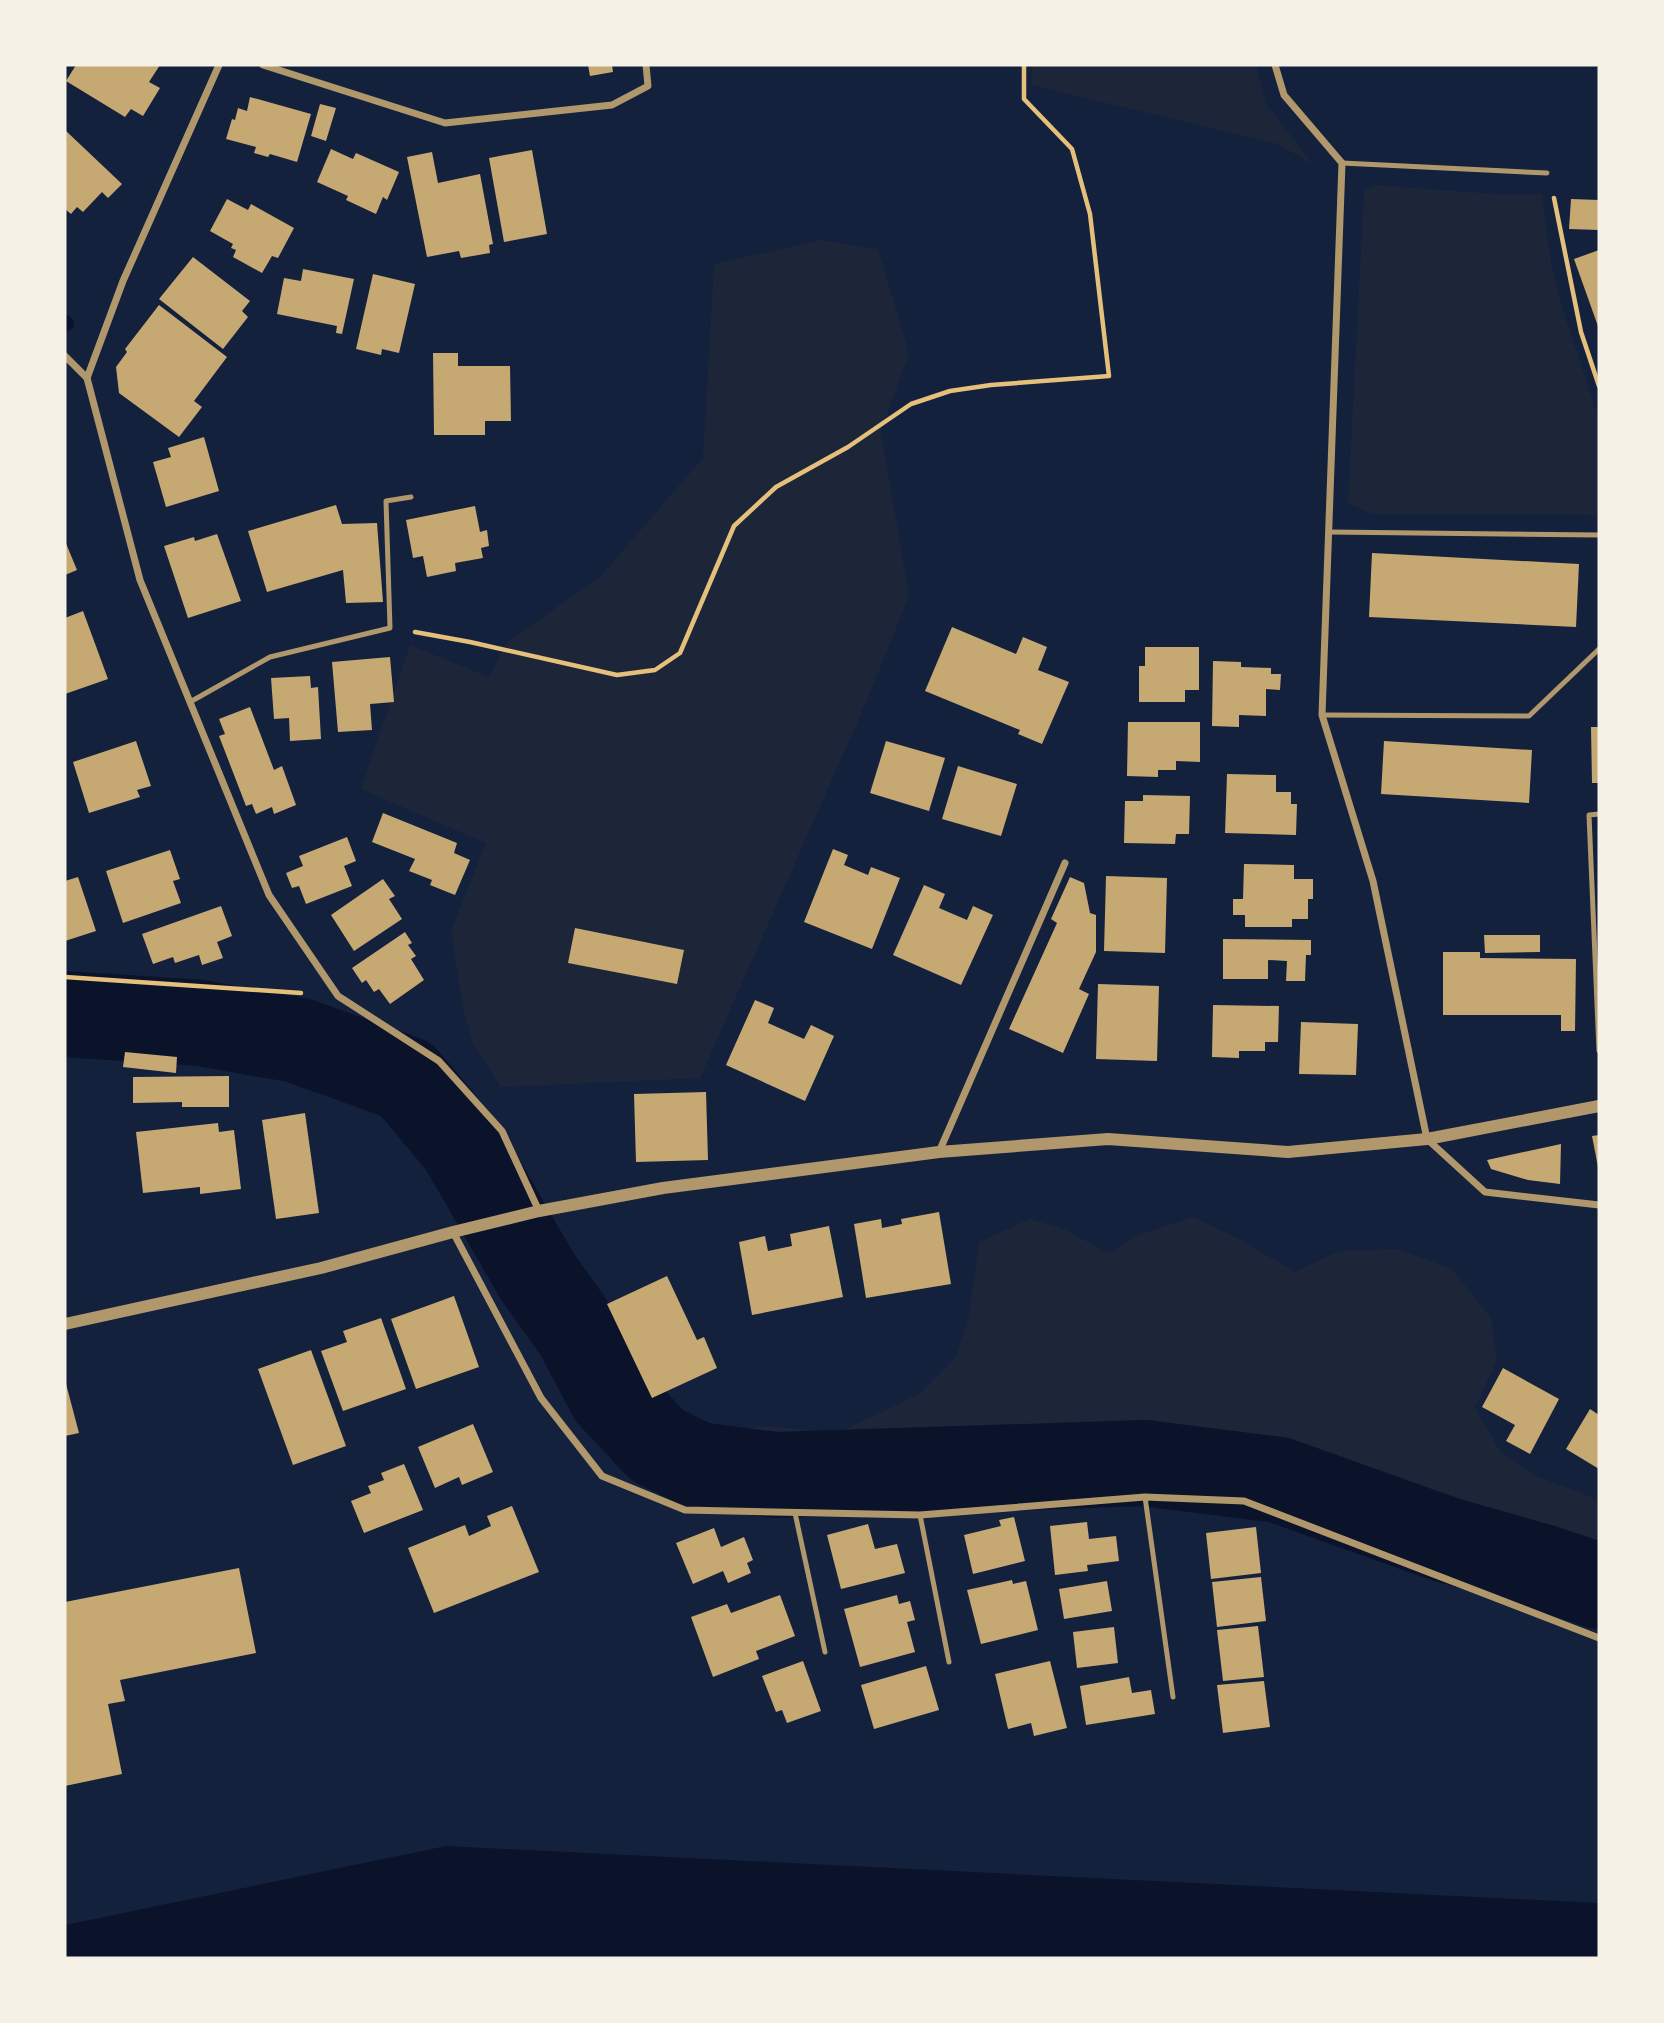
<svg xmlns="http://www.w3.org/2000/svg" width="1664" height="2023" font-family="'Space Grotesk',sans-serif">
  <rect width="100%" height="100%" fill="#14213d"/>
  <g fill="#1d2539">
    <path d="M1032 65H1256L1266 104 1314 165 1278 144 1031 85Z"/>
    <path d="M1373 185 1510 195 1542 194 1552 269 1564 313 1599 419V515L1372 514 1348 503 1364 192Z"/>
    <path d="M820 240 878 249 909 353 881 432 909 596 868 698 700 1078 501 1087 473 1044 464 1012 451 931 486 843 361 789 410 645 489 677 508 641 599 578 703 458 714 264Z"/>
    <path d="M1193 1217 1239 1239 1295 1272 1339 1251 1399 1249 1452 1269 1491 1318 1497 1360 1475 1408 1500 1451 1536 1476 1599 1500V1555L1594 1551 1536 1536 1455 1523 1385 1506 1346 1484 1266 1467 1187 1457 1142 1454 985 1457 896 1465 821 1467 723 1461 709 1448 726 1431 771 1426 812 1431 844 1430 919 1394 956 1357 969 1315 979 1242 1030 1219 1066 1230 1108 1253 1141 1234Z"/>
  </g>
  <path fill="#0b132b" d="M446 1846 1599 1903V1958H65V1925Z"/>
  <g fill="none" stroke-linecap="round" stroke-linejoin="round">
    <path stroke="#0b132b" stroke-width="14" d="M65 322 67 324"/>
    <path stroke="#0b132b" stroke-width="86" d="M65 1014 200 1023 297 1040 406 1079 462 1146 537 1276 577 1332 611 1396 657 1445 697 1465 775 1475 1144 1463 1279 1480 1444 1539 1542 1567 1599 1586"/>
  </g>
  <g fill="#c6a872">
    <path d="M76 65H160L149 82 160 88 143 116 131 109 125 117 66 81Z"/>
    <path d="M588 65H612L613 72 590 76Z"/>
    <path d="M250 97 311 114 297 162 270 154 268 157 254 153 256 147 226 139 232 119 235 120 238 108 247 111Z"/>
    <path d="M320 104 336 108 326 141 311 136Z"/>
    <path d="M65 130 122 184 108 198 102 192 83 212 77 207 71 214 65 209Z"/>
    <path d="M331 149 353 159 356 153 399 172 387 200 383 197 376 214 346 200 348 196 317 182Z"/>
    <path d="M532 150 547 234 504 242 489 158Z"/>
    <path d="M432 152 438 183 480 174 493 244 489 245 490 253 461 258 459 251 427 257 407 157Z"/>
    <path d="M227 199 248 210 251 204 294 228 278 258 272 256 262 273 233 257 236 250 231 248 233 244 210 231Z"/>
    <path d="M1571 199 1599 200V230L1569 229Z"/>
    <path d="M1599 250V329L1574 259Z"/>
    <path d="M193 257 250 301 242 311 248 317 223 349 159 299Z"/>
    <path d="M303 269 354 279 342 334 336 333 337 326 277 314 284 278 301 281Z"/>
    <path d="M373 274 415 284 399 353 382 349 381 355 356 349Z"/>
    <path d="M159 305 227 357 194 401 202 407 179 437 119 393 116 367 127 352 125 349Z"/>
    <path d="M433 353H458V366H510L511 421H485V435H434Z"/>
    <path d="M204 437 219 491 166 507 153 462 171 457 168 448Z"/>
    <path d="M336 505 342 524 377 523 383 602 346 603 343 570 267 592 248 531Z"/>
    <path d="M475 506 480 532 487 530 489 546 481 548 483 558 455 563 456 571 427 577 423 556 413 558 406 520Z"/>
    <path d="M217 534 241 601 188 618 164 546 194 537 195 541Z"/>
    <path d="M65 541 77 570 65 575Z"/>
    <path d="M1372 553 1579 564 1576 627 1369 617Z"/>
    <path d="M83 611 108 679 65 694V618Z"/>
    <path d="M952 627 1016 654 1023 637 1047 647 1038 670 1069 682 1042 744 1018 734 1020 730 925 691Z"/>
    <path d="M1145 647H1199V690H1185V702H1139V666H1145Z"/>
    <path d="M390 657 394 702 370 704 372 730 338 732 332 662Z"/>
    <path d="M1213 661 1241 662V667L1271 668V674H1281L1280 690 1266 689V716L1239 715V727L1212 726Z"/>
    <path d="M310 676 311 688 318 687 321 739 290 741 289 718 274 719 271 678Z"/>
    <path d="M250 707 274 770 282 766 296 805 274 814 272 807 256 814 252 804 246 806 219 736 225 734 219 719Z"/>
    <path d="M1128 722H1200V762L1176 761V770H1158V777L1127 776Z"/>
    <path d="M1591 727H1599V783H1592Z"/>
    <path d="M136 741 151 786 137 790 140 797 89 813 73 762Z"/>
    <path d="M886 741 945 758 929 811 870 793Z"/>
    <path d="M1384 741 1532 750 1529 803 1381 794Z"/>
    <path d="M958 766 1017 784 1001 836 942 819Z"/>
    <path d="M1227 774 1276 775V792H1291V804H1297L1296 835 1225 833Z"/>
    <path d="M1143 795 1190 796 1189 834H1176L1175 844 1124 843 1125 801H1143Z"/>
    <path d="M383 813 457 843 454 853 470 860 455 895 430 885 432 880 409 871 415 859 372 842Z"/>
    <path d="M347 837 356 861 344 866 352 886 306 904 299 886 292 888 286 873 303 866 299 856Z"/>
    <path d="M833 849 848 855 844 865 868 875 871 867 900 878 872 949 804 922Z"/>
    <path d="M170 850 180 879 173 881 181 903 123 923 106 871Z"/>
    <path d="M1244 864 1294 865V879H1313V899H1308V919H1292V927H1245V915H1233V899H1243Z"/>
    <path d="M1106 876 1167 878 1165 953 1104 951Z"/>
    <path d="M78 877 96 931 65 941V881Z"/>
    <path d="M1070 877 1084 883 1090 913 1096 915V952L1079 989 1089 994 1063 1053 1009 1029 1057 923 1051 919Z"/>
    <path d="M383 879 395 896 389 899 402 919 354 951 331 915Z"/>
    <path d="M924 885 945 894 939 908 967 920 973 906 993 915 961 985 893 955Z"/>
    <path d="M221 906 232 936 217 942 223 958 202 965 199 955 175 963 173 957 153 964 142 934Z"/>
    <path d="M575 928 684 950 677 984 568 963Z"/>
    <path d="M405 932 412 943 408 945 416 956 411 959 424 980 390 1004 379 989 374 992 366 980 362 983 352 968Z"/>
    <path d="M1484 935H1540V952L1485 953Z"/>
    <path d="M1223 939 1311 940V955H1306L1305 981H1286L1287 961 1268 960V979H1223Z"/>
    <path d="M1443 952H1480V958L1576 959 1575 1031H1561V1015H1443Z"/>
    <path d="M1098 984 1159 986 1157 1061 1096 1059Z"/>
    <path d="M755 1000 774 1008 768 1023 804 1039 811 1025 834 1036 805 1101 726 1065Z"/>
    <path d="M1213 1005 1279 1006 1278 1042H1265V1051H1239V1058L1212 1057Z"/>
    <path d="M1301 1022 1358 1024 1356 1075 1299 1074Z"/>
    <path d="M125 1052 177 1057 176 1073 123 1067Z"/>
    <path d="M229 1076V1107H182V1102L133 1103V1077Z"/>
    <path d="M706 1092 708 1160 636 1162 634 1094Z"/>
    <path d="M305 1113 319 1213 276 1219 262 1120Z"/>
    <path d="M218 1123 219 1132 234 1130 241 1189 200 1194V1187L143 1193 136 1132Z"/>
    <path d="M1599 1135V1167H1598L1592 1136Z"/>
    <path d="M1561 1144 1560 1184 1528 1180 1491 1169 1487 1160Z"/>
    <path d="M939 1212 951 1284 866 1298 854 1224 881 1219 882 1228 902 1224 901 1219Z"/>
    <path d="M829 1226 843 1297 752 1315 739 1242 765 1236 768 1251 792 1246 790 1234Z"/>
    <path d="M667 1276 697 1340 704 1337 717 1368 652 1398 607 1304Z"/>
    <path d="M454 1296 479 1367 416 1389 391 1319Z"/>
    <path d="M381 1318 406 1389 343 1411 321 1351 347 1342 343 1331Z"/>
    <path d="M311 1350 346 1446 293 1465 258 1369Z"/>
    <path d="M1503 1368 1559 1399 1530 1454 1506 1441 1515 1425 1482 1407Z"/>
    <path d="M65 1380 79 1433 65 1436Z"/>
    <path d="M1590 1409 1599 1415V1469L1566 1449Z"/>
    <path d="M473 1424 493 1472 462 1485 459 1477 435 1488 418 1447Z"/>
    <path d="M404 1464 423 1510 364 1533 351 1501 371 1493 368 1486 384 1480 381 1473Z"/>
    <path d="M512 1506 539 1572 434 1613 408 1548 465 1525 469 1536 491 1526 487 1516Z"/>
    <path d="M1014 1517 1025 1561 973 1574 964 1535 1001 1526 999 1520Z"/>
    <path d="M1087 1522 1089 1539 1116 1536 1119 1561 1087 1565 1088 1571 1055 1575 1050 1526Z"/>
    <path d="M868 1524 875 1549 897 1544 905 1573 841 1589 827 1535Z"/>
    <path d="M1256 1527 1261 1573 1211 1579 1206 1533Z"/>
    <path d="M714 1528 721 1547 744 1537 753 1560 747 1563 751 1573 728 1583 723 1571 693 1584 676 1543Z"/>
    <path d="M239 1568 256 1653 120 1680 125 1701 108 1704 122 1774 65 1786V1602Z"/>
    <path d="M1261 1577 1266 1621 1217 1627 1212 1582Z"/>
    <path d="M1012 1580 1013 1584 1026 1581 1038 1630 981 1644 967 1590Z"/>
    <path d="M1107 1581 1112 1611 1064 1619 1059 1589Z"/>
    <path d="M780 1595 795 1636 756 1651 759 1659 713 1677 691 1617 727 1604 731 1613Z"/>
    <path d="M897 1595 899 1604 910 1601 915 1620 907 1622 915 1652 860 1667 844 1609Z"/>
    <path d="M1258 1626 1264 1677 1223 1681 1217 1630Z"/>
    <path d="M1114 1627 1118 1663 1077 1668 1073 1632Z"/>
    <path d="M803 1661 821 1711 787 1723 782 1710 776 1712 762 1676Z"/>
    <path d="M1050 1661 1067 1728 1034 1736 1031 1723 1008 1729 995 1674Z"/>
    <path d="M926 1666 939 1710 874 1729 861 1685Z"/>
    <path d="M1129 1677 1132 1693 1151 1690 1155 1714 1086 1725 1080 1686Z"/>
    <path d="M1264 1681 1270 1727 1223 1733 1217 1685Z"/>
  </g>
  <g fill="none" stroke-linecap="round" stroke-linejoin="round">
    <g stroke="#e5c07b" stroke-width="4.5">
      <path d="M1554 198 1581 332 1599 386"/>
      <path d="M415 632 470 642 617 675 655 670 680 653 734 526 776 487 848 447 911 404 950 391 991 385 1109 376 1090 214 1072 149 1024 99V65"/>
      <path d="M65 977 301 993"/>
    </g>
    <g stroke="#b1986c" stroke-width="5">
      <path d="M1342 163 1547 173"/>
      <path d="M1329 532 1599 535"/>
      <path d="M190 702 270 657 390 628 386 501 411 497"/>
      <path d="M1322 715 1529 716 1599 649"/>
      <path d="M1599 814 1589 815 1599 1051"/>
      <path d="M1145 1497 1173 1697"/>
      <path d="M795 1513 825 1652"/>
      <path d="M920 1515 949 1662"/>
    </g>
    <g stroke="#b1986c" stroke-width="7">
      <path d="M219 65 123 281 87 378 140 580 269 895 338 996 439 1061 502 1131 539 1211"/>
      <path d="M263 65 445 123 612 105 648 86 646 65"/>
      <path d="M1275 65 1284 95 1342 163 1322 715 1373 881 1427 1139 1485 1192 1599 1205"/>
      <path d="M65 356 87 378"/>
      <path d="M939 1152 1065 863"/>
      <path d="M453 1232 541 1398 602 1476 685 1510 920 1515 1145 1497 1244 1501 1599 1638"/>
    </g>
    <path stroke="#b1986c" stroke-width="12" d="M65 1324 321 1268 453 1232 539 1211 663 1188 939 1152 1108 1139 1288 1152 1427 1139 1599 1106"/>
  </g>
  <rect width="1664" height="2023" fill="none" stroke="#f6f1e7" stroke-width="133"/>
</svg>
